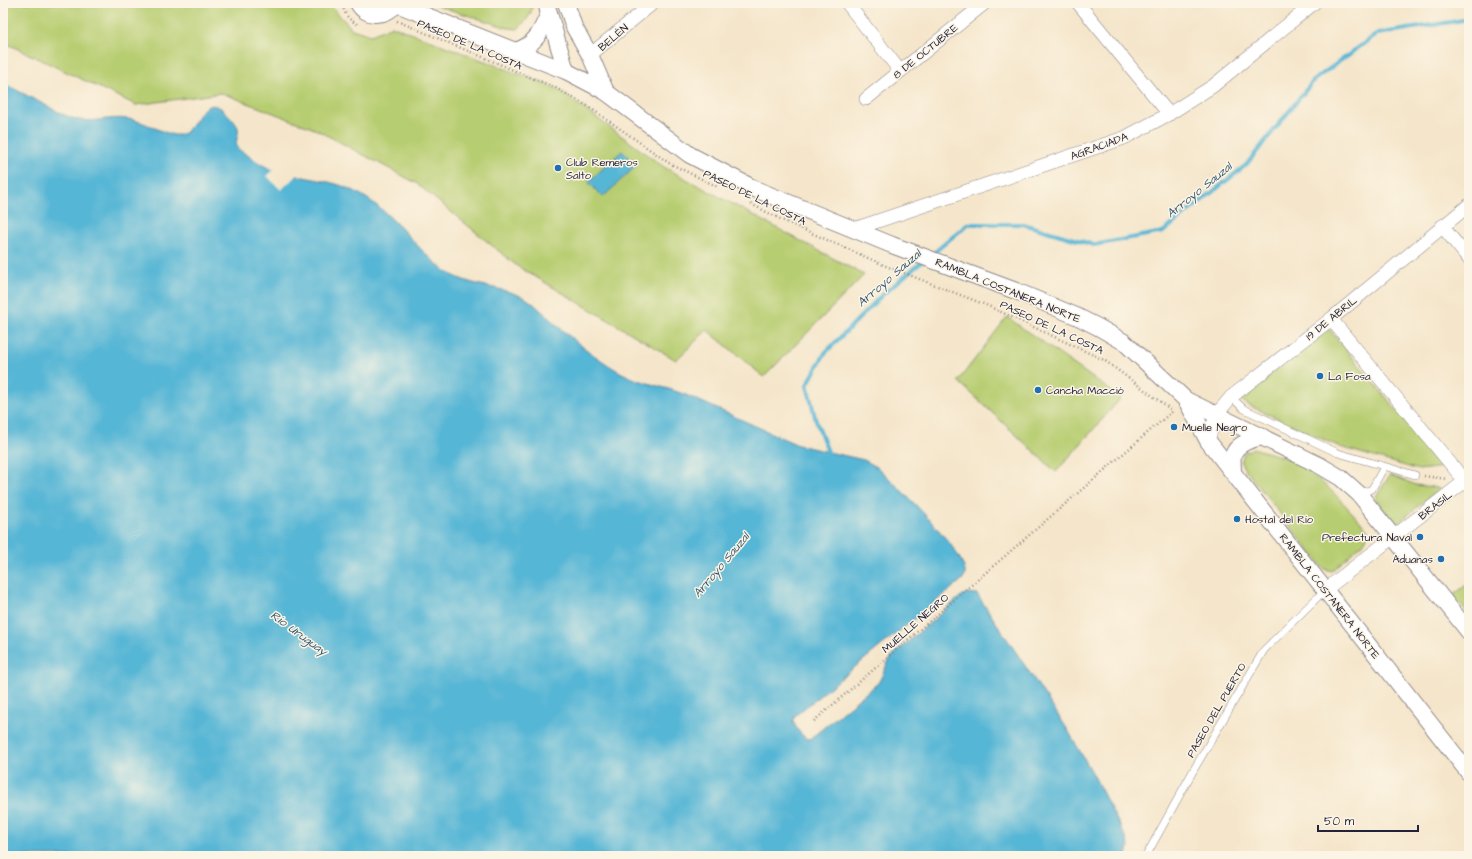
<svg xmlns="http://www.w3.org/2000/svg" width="1472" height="859" font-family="'Architects Daughter',sans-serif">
  <rect width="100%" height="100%" fill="#fcf5e5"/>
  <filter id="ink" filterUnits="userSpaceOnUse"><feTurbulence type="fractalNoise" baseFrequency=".025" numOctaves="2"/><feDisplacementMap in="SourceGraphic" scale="8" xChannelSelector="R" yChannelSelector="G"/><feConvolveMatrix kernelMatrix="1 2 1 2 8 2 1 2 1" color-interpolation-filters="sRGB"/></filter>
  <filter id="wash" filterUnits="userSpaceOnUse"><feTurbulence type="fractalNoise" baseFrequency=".012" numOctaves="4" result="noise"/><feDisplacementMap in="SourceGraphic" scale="16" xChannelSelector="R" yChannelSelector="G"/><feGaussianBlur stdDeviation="0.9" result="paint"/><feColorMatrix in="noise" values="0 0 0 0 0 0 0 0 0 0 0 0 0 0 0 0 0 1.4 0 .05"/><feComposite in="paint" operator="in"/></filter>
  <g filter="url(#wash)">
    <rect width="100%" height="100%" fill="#f5e6cb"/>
    <g fill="#b7cd71" stroke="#6c7856">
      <path d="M3 3H321L331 6 352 29 371 35 392 26 556 88 664 167 864 275 764 377 707 330 676 360 517 266 416 183 317 130 222 93 136 105 3 42Z"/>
      <path d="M429 3H532C534 13 525 22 518 29L508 28Z"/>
      <path d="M1007 317 1121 398 1056 472 958 381Z"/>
      <path d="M1329 329 1444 467 1419 470 1340 447 1248 405 1239 398Z"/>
      <path d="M1253 448C1265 452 1279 455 1291 460 1319 474 1348 508 1369 531L1365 541 1332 571 1324 569 1244 468 1241 462 1244 453Z"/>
      <path d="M1390 475 1416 485 1440 488 1396 525 1375 498Z"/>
      <path d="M1469 583V615L1453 595Z"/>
    </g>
    <g fill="#56b6d5" stroke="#3c6c88">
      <path d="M3 83C18 91 32 98 47 106 57 111 68 118 80 120 98 123 116 114 137 121 147 123 170 137 179 135 195 133 199 97 219 107 223 109 237 123 238 128 240 139 230 145 244 153 254 159 265 168 276 171 303 179 334 179 358 193 392 211 413 246 443 269 468 288 501 285 527 299 535 304 542 312 549 318 560 328 571 338 583 347 599 359 617 372 635 379 652 385 669 388 686 395L798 445 864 460 877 467C894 483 968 553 965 574 965 576 963 578 962 580L796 715 793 720C795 727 801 736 808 739L811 738 878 683C885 672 885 663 895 653L960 597 967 593 977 594 1066 727 1093 774 1126 838 1129 847 1127 856H3Z"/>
      <path d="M622 151 636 166 603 197 588 182Z"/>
    </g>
    <path fill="#f5e6cb" d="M275 169 297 174H298L281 190 267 176Z"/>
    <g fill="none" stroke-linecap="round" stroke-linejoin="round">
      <g stroke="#56b6d5" stroke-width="4">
        <path d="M931 255 968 224H1023L1094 245 1163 232 1246 165 1314 80 1377 34 1469 19"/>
        <path d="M825 455 828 452 816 421 807 385 825 353 883 294 923 261"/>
      </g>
    </g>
  </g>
  <g filter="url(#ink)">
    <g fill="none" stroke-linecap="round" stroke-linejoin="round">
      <defs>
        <g id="service">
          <path d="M1231 397 1244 409 1338 453 1415 475"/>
          <path d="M1359 494 1372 489 1384 467"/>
          <path d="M1146 856 1193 771 1264 650 1325 590"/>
        </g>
        <g id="minor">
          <path d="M847 3 900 71"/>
          <path d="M1078 3 1169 114"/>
          <path d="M590 55 653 3"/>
          <path d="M866 99 985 3"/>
          <path d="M1442 226 1469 259"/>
          <path d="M854 229 1124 138 1169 114 1213 86 1314 3"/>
          <path d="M1331 319 1469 486"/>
          <path d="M1208 441 1216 415 1231 397 1331 319 1469 205"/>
          <path d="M1325 590 1469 478"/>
        </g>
        <g id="tertiary">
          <path d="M358 3C367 19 387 16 397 3"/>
          <path d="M394 3 566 71 606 92 690 155 755 189 892 245 1016 291 1076 316 1098 327 1124 342 1186 400 1208 441 1469 773"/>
          <path d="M546 3 566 71"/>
          <path d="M566 3 574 27 590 55 606 92"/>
          <path d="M516 51C536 44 541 32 549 13"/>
          <path d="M1186 400 1319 465 1341 478 1359 494 1469 632"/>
          <path d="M1233 472C1233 467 1232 460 1233 455 1237 443 1252 439 1263 437"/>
        </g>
      </defs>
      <use href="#service" stroke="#8c8483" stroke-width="8"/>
      <use href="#minor" stroke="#8c8483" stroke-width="14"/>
      <use href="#tertiary" stroke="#8c8483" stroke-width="18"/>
      <g stroke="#8c8483" stroke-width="2.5" stroke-dasharray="1 3" stroke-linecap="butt">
        <path d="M343 5C344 15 350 21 359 25"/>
        <path d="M397 21 556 88 589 107 669 163 718 187"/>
        <path d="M751 204 782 220 886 266 986 305 1104 360 1173 411"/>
        <path d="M1424 476 1447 479"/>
        <path d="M814 721 1174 410"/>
      </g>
      <use href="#service" stroke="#fff" stroke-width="7"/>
      <use href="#minor" stroke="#fff" stroke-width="13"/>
      <use href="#tertiary" stroke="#fff" stroke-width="16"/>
    </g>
  </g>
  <g fill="#1f6fb2" stroke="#fcf5e5" stroke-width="1.5">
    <circle cx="558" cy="168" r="4"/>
    <circle cx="1320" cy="376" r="4"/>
    <circle cx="1038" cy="390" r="4"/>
    <circle cx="1174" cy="427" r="4"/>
    <circle cx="1237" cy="519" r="4"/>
    <circle cx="1420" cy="537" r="4"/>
    <circle cx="1441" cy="559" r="4"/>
  </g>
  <g text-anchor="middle" stroke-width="3" stroke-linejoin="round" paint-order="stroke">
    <g font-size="11" fill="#22223b" stroke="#fcf5e5">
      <text transform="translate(613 37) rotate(-40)" y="4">BELÉN</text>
      <text transform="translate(470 44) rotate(23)" y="4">PASEO DE LA COSTA</text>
      <text transform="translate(925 51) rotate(-39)" y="4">8 DE OCTUBRE</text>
      <text transform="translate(1099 146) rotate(-20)" y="4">AGRACIADA</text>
      <text transform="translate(755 197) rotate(26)" y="4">PASEO DE LA COSTA</text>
      <text transform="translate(1008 290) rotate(22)" y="4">RAMBLA COSTANERA NORTE</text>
      <text transform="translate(1331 318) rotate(-39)" y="4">19 DE ABRIL</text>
      <text transform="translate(1052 327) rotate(25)" y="4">PASEO DE LA COSTA</text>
      <text transform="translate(1435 505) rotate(-38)" y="4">BRASIL</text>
      <text transform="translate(1330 596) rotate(52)" y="4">RAMBLA COSTANERA NORTE</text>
      <text transform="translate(915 623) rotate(-41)" y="4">MUELLE NEGRO</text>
      <text transform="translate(1216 710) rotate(-60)" y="4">PASEO DEL PUERTO</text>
    </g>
    <g font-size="11" fill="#22223b" stroke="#fcf5e5" text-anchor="start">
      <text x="566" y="166">Club Remeros<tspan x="566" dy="13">Salto</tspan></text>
      <text x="1328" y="380">La Fosa</text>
      <text x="1046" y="394">Cancha Macció</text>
      <text x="1182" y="431">Muelle Negro</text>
      <text x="1245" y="523">Hostal del Río</text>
      <text x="1412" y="541" text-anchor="end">Prefectura Naval</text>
      <text x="1433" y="563" text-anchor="end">Aduanas</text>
    </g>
    <g font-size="12" font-style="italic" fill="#345671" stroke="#fcf5e5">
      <text transform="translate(1199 190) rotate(-39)" y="4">Arroyo Sauzal</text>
      <text transform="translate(889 278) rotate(-41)" y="4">Arroyo Sauzal</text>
      <text transform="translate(721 565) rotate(-50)" y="4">Arroyo Sauzal</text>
      <text transform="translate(299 633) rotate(36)" y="4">Río Uruguay</text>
    </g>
  </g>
  <rect width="1472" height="859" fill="none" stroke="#fcf5e5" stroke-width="16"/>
  <path d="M1318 825v6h100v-6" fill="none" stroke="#22223b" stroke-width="2"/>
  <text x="1324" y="825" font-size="12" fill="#22223b" stroke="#fcf5e5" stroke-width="3" paint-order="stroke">50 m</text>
</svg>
